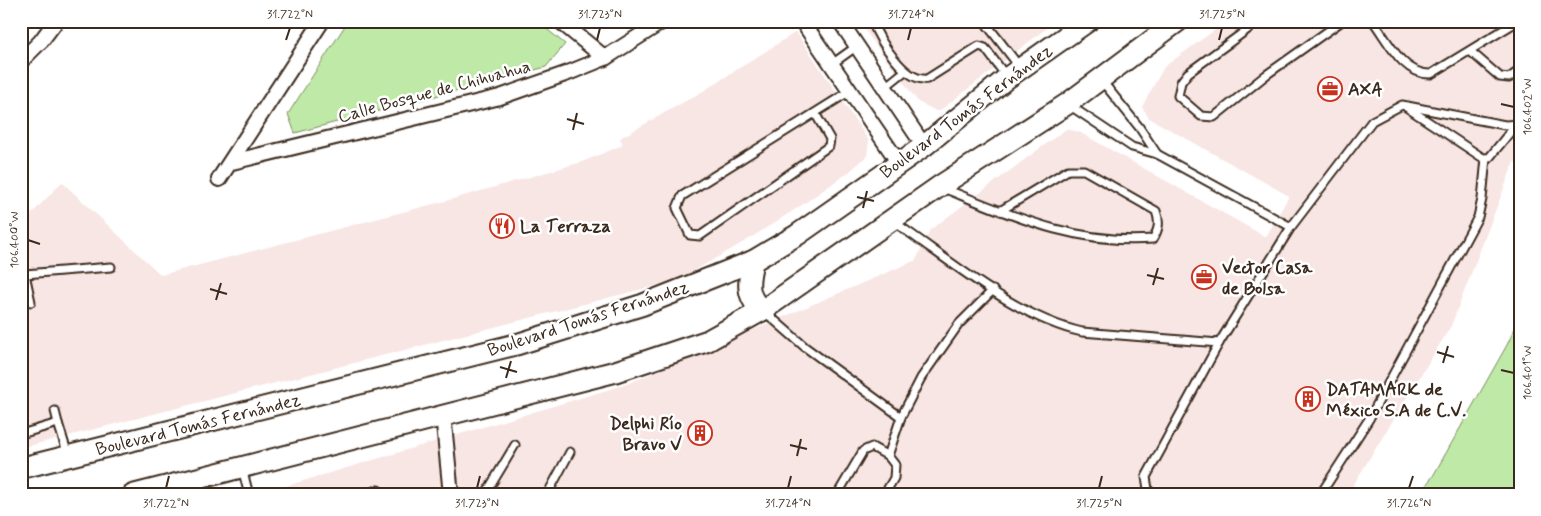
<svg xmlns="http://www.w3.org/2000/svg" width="1541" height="516" font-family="Mynerve,sans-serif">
  <rect width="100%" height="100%" fill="#fff"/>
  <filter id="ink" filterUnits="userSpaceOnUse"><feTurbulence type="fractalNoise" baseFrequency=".02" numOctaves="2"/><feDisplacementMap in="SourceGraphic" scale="10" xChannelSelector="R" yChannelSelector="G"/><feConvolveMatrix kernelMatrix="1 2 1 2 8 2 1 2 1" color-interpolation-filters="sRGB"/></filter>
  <g filter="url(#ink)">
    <g fill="#f8e6e4">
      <path d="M858 21H1056L938 112 918 102Z"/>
      <path d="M1227 21H1520V163L1514 162 1451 326 1347 495H256L627 384 916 260 930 230 1066 129 1079 132 1266 237 1289 196 1149 118 1142 107 1164 67Z"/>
      <path d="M796 32 869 141 867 156 849 172 802 205 749 239 678 280 21 448V225L62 182 161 275 453 199 582 162 623 145 620 138 705 90Z"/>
    </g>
    <g fill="#bfe9a6" stroke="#7d8a62">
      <path d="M348 21H537L565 44 546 67 295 133 288 114Z"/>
      <path d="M1520 317V495H1418L1433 476 1507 345Z"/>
    </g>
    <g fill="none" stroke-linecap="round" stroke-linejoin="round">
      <defs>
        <g id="service">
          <path d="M872 21C879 40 905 82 927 79L979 46 985 48 1006 76"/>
          <path d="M984 21 1019 66"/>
          <path d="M1259 21 1188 73 1181 82 1178 96 1201 116 1214 117 1266 75 1342 21"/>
          <path d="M1373 21C1388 41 1403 75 1431 74L1518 21"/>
          <path d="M1470 51 1500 77 1509 78 1520 70"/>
          <path d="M832 64 857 46"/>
          <path d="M1102 81 1139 127 1157 154"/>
          <path d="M885 87 905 71"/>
          <path d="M1069 105 1132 147 1157 154 1291 227"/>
          <path d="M1406 107 1483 158H1489L1515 126"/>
          <path d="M815 113 830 139 829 146 700 236 690 235 677 208 682 196 850 91"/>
          <path d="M943 188C1013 216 1075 245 1153 239 1159 229 1160 222 1156 211L1084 170H1068L1000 211"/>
          <path d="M894 222C950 260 1015 317 1082 332L1219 343"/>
          <path d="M21 272 25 274 111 267"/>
          <path d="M25 274 31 302"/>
          <path d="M765 312 805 347 901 417 921 378 959 324 993 290"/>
          <path d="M55 411 58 423"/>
          <path d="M21 434 58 423 68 455"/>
          <path d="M888 456 901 417"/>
          <path d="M242 468 249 495"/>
          <path d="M361 495 378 490 385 495"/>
          <path d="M485 495 515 445"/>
          <path d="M547 495 570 452"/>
          <path d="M837 495 863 451 872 447 888 456 895 465 894 478 884 495"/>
          <path d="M1149 495 1146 477 1219 343 1291 227 1372 121 1402 105 1505 125 1520 124"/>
          <path d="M1320 495 1369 419 1478 217 1482 199 1486 158"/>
        </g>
        <g id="minor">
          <path d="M560 21 605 58"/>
          <path d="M802 21 899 163"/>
          <path d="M840 21 924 146"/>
          <path d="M21 61 41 41 56 21"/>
          <path d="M232 162 500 97 568 73 605 58 663 21"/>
          <path d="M219 179 322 21"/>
          <path d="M443 414 451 495"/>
        </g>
        <g id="secondary">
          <path d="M753 261C748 280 745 298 763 310"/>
          <path d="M21 468 518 344 642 305 753 261 797 235 924 146 1007 78 1088 21"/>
          <path d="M133 495 614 372 707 341 763 310 940 186 1067 104 1178 21"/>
        </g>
      </defs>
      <use href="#service" stroke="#3b2a1e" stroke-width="11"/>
      <use href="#minor" stroke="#3b2a1e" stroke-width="18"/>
      <use href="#secondary" stroke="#3b2a1e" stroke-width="24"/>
      <use href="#service" stroke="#fff" stroke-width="7"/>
      <use href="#minor" stroke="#fff" stroke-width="14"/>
      <use href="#secondary" stroke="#fff" stroke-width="20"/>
    </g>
  </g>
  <path fill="none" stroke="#3b2a1e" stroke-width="2" d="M286 40 290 28M597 40 600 28M908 40 911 28M1219 40 1222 28M1501 104 1514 107M567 119 584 124M573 130 577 113M857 197 874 201M863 208 867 191M28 240 40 244M1147 275 1164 279M1153 285 1158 268M210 289 227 294M216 300 221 283M1437 352 1454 357M1443 363 1448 346M500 367 517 372M1501 370 1514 373M506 378 511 361M790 445 807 449M797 456 801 439M166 488 169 476M477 488 480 476M788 488 791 476M1099 488 1102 476M1409 488 1413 476"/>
  <defs>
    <symbol id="office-ring" viewBox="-11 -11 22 22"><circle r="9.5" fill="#fff" stroke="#c8321e" stroke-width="1.5"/><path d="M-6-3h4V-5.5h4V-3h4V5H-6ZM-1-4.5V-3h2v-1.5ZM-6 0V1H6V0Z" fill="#c8321e"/></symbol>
    <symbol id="restaurant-ring" viewBox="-11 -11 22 22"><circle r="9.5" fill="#fff" stroke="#c8321e" stroke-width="1.5"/><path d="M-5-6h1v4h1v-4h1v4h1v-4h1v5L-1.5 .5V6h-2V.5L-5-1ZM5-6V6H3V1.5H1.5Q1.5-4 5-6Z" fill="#c8321e"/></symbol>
    <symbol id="building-ring" viewBox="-11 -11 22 22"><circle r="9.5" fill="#fff" stroke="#c8321e" stroke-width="1.5"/><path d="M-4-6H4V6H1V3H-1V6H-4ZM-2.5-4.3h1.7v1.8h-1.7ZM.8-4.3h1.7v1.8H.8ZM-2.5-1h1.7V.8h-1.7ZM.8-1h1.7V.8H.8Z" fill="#c8321e"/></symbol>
  </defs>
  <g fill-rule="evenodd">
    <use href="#office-ring" x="1316" y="75" width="28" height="28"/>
    <use href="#restaurant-ring" x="488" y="212" width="28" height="28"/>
    <use href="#office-ring" x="1190" y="263" width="28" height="28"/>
    <use href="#building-ring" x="1294" y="385" width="28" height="28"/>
    <use href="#building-ring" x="686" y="419" width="28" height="28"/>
  </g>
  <g text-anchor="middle" stroke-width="5" stroke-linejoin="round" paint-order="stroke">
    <g font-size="18" font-weight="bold" fill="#3b2a1e" stroke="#fff" text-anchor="start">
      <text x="1348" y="95">AXA</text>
      <text x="520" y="232">La Terraza</text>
      <text x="1222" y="273">Vector Casa<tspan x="1222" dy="21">de Bolsa</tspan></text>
      <text x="1326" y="395">DATAMARK de<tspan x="1326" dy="21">México S.A de C.V.</tspan></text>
      <text x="682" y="429" text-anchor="end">Delphi Río<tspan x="682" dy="21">Bravo V</tspan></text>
    </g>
    <g font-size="18" fill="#3b2a1e" stroke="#fff">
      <text transform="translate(434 91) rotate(-15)" y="6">Calle Bosque de Chihuahua</text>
      <text transform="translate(966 111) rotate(-37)" y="6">Boulevard Tomás Fernández</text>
      <text transform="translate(588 318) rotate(-18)" y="6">Boulevard Tomás Fernández</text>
      <text transform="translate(198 424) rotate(-14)" y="6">Boulevard Tomás Fernández</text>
    </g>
  </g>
  <rect width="1541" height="516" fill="none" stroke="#fff" stroke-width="55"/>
  <rect x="28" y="28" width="1486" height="460" fill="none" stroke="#3b2a1e" stroke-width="2"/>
  <g font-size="12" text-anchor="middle" fill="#3b2a1e">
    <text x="290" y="18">31.722°N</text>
    <text x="600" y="18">31.723°N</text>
    <text x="911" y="18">31.724°N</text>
    <text x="1222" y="18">31.725°N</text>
    <text transform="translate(1527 107) rotate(-90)" y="4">106.402°W</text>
    <text transform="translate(14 240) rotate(-90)" y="4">106.400°W</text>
    <text transform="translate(1527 373) rotate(-90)" y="4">106.401°W</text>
    <text x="166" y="507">31.722°N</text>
    <text x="477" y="507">31.723°N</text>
    <text x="788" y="507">31.724°N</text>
    <text x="1099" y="507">31.725°N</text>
    <text x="1409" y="507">31.726°N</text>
  </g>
</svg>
